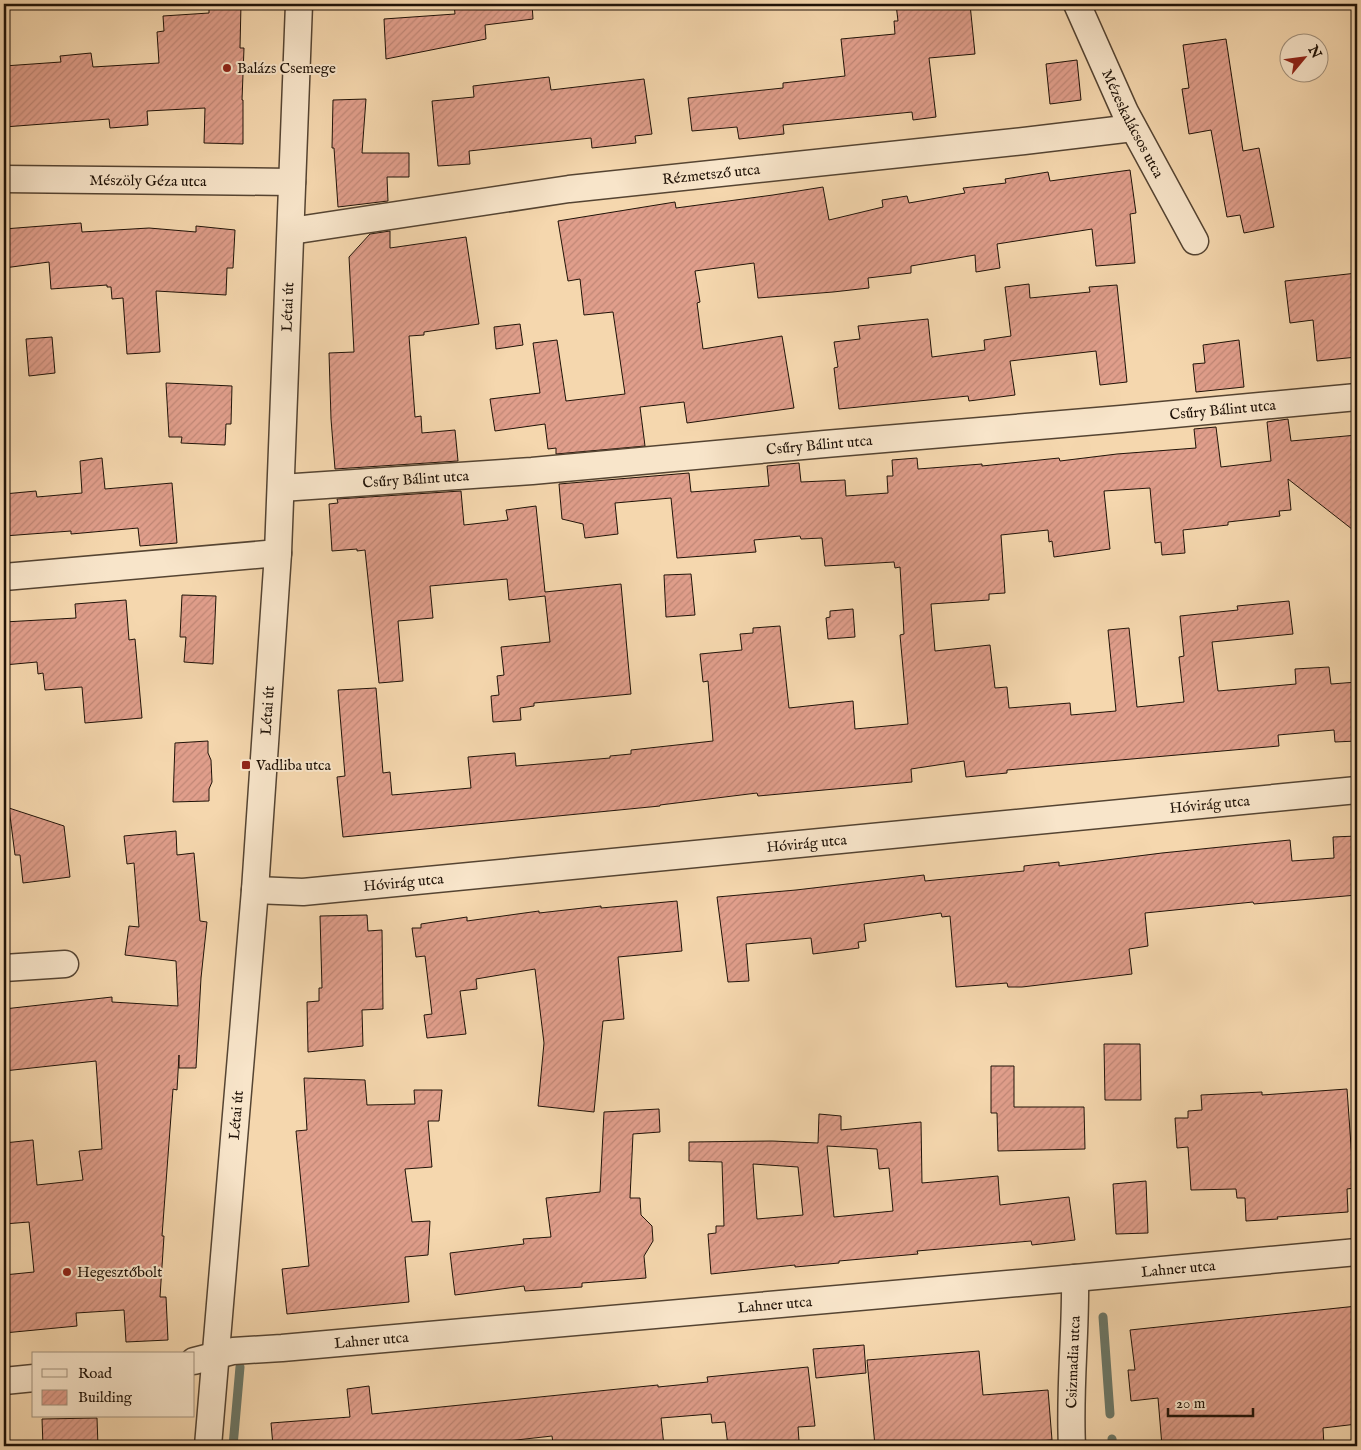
<svg xmlns="http://www.w3.org/2000/svg" width="1361" height="1450" font-family="'IM FELL English',serif">
  <defs>
    <pattern id="building-hatch" width="6" height="6" patternUnits="userSpaceOnUse" patternTransform="scale(1.25)"><rect width="6" height="6" fill="#e09e8b"/><path d="M-1 1l2-2M0 6l6-6M5 7l2-2" fill="none" stroke="#c08776"/></pattern>
  </defs>
  <rect width="100%" height="100%" fill="#f5d7ae"/>
  <filter id="stains"><feTurbulence type="fractalNoise" baseFrequency=".004" numOctaves="4"/><feColorMatrix values="0 0 0 0 .2 0 0 0 0 .09 0 0 0 0 .02 0 0 0 .5 -.17"/></filter>
  <radialGradient id="worn" r=".72"><stop offset=".6" stop-color="#630" stop-opacity="0"/><stop offset="1" stop-color="#630" stop-opacity=".3"/></radialGradient>
  <g fill="none" stroke-linecap="round" stroke-linejoin="round">
    <g stroke="#6b7767" stroke-width="9">
      <path d="M1103 1317 1110 1414"/>
      <path d="M1112 1439 1113 1446"/>
      <path d="M233 1446 240 1367"/>
    </g>
  </g>
  <g fill="url(#building-hatch)" stroke="#201308" fill-rule="evenodd">
    <path d="M209 4H241L240 48H244L242 100H243V144L204 143 205 108 147 111 148 125 110 128 109 119 4 127V66L61 62 60 56 91 53 93 67 159 63 157 32 164 31 163 16 209 13Z"/>
    <path d="M454 4H532L533 19 485 25 486 39 386 59 384 19 455 14Z"/>
    <path d="M896 4H970L975 54 929 58 936 117 913 120 912 112 783 125 784 134 739 139 737 127 692 131 688 98 783 88V83L845 76 841 39 895 34 894 21H898Z"/>
    <path d="M1226 39 1243 151 1259 148 1274 227 1244 233 1240 215 1227 217 1211 130 1189 134 1182 89 1189 88 1183 45Z"/>
    <path d="M1077 60 1081 100 1050 104 1046 64Z"/>
    <path d="M549 77 551 90 644 79 652 134 635 136 636 143 592 148 591 138 469 151 470 164 438 166 432 101 474 97 473 86Z"/>
    <path d="M366 99 362 153H409V177H387L388 201 338 207 334 148H332L333 100Z"/>
    <path d="M1130 170 1136 213 1130 214 1135 263 1096 266 1092 229 997 244 1000 268 976 272 975 255 911 266V273L868 278 869 288 833 292 758 298 754 263 695 271 700 302 697 303 703 349 782 336 794 408 687 423 684 402 640 407 645 446 556 454V448L548 449 545 424 495 431 490 399 540 393 533 343 557 340 566 401 625 394 613 312 584 315 580 279 568 281 558 221 675 202 676 208 773 195 823 187 829 220 883 207 882 200 907 196 909 203 965 193 963 188 1006 183 1005 179 1048 172 1050 181Z"/>
    <path d="M81 223 82 232 149 228 196 232V226L235 230 233 268H227L226 295 156 291 160 352 127 354 123 298 112 299 111 287H107V285L51 289 49 262 4 268V229Z"/>
    <path d="M390 231V248L466 237 479 324 424 332V335L409 336 415 417 421 416 422 433 455 430 458 461 335 469 331 419 329 353 354 352 349 257 370 234Z"/>
    <path d="M1357 273V357L1317 361 1313 320 1290 323 1285 281Z"/>
    <path d="M1029 284 1030 298 1090 292 1089 287 1117 285 1127 382 1100 385 1096 351 1010 361 1015 395 969 401 968 396 839 409 834 368 838 367 834 342 860 339 858 326 928 319 932 357 985 350 984 340 1011 336 1005 287Z"/>
    <path d="M520 324 523 345 496 349 494 327Z"/>
    <path d="M52 337 55 373 29 376 26 339Z"/>
    <path d="M1239 340 1244 387 1196 392 1193 364 1205 363 1203 345Z"/>
    <path d="M166 383 232 386 231 424H226L225 445 181 443 182 437H169Z"/>
    <path d="M1288 419 1291 441 1357 435V533L1288 479 1291 510 1279 511 1280 516 1228 522V525L1183 530 1185 553 1162 555 1161 542 1155 543 1150 488 1104 491 1110 549 1054 557 1052 541 1049 542 1048 530 1001 535 1005 593 989 594V600L931 604 935 651 990 645 995 688 1007 687 1009 708 1070 703 1071 715 1116 711 1108 630 1129 628 1137 707 1184 702 1179 657 1184 656 1180 616 1238 610 1237 606 1289 601 1293 634 1212 642 1218 691 1296 684 1295 669 1329 667 1331 684 1357 682V741L1335 742 1334 730 1278 735 1279 746 1007 770V773L966 777 964 761 911 769 912 782 758 796 757 793 660 805V806L343 837 337 777 345 776 338 690 376 688 383 773 390 772 392 795 471 788 468 757 515 753 516 766 610 758V756L631 754V750L713 741 708 681 703 682 700 654 742 650 740 634 753 633V628L780 626 789 708 853 701 855 729 908 724 900 635 904 634 900 567 895 568 894 562 825 566 822 538 801 539 800 536 754 540 756 552 677 558 671 498 615 503 618 534 585 538 583 524 562 519 559 484 689 473 691 492 769 486 767 466 799 463 801 482 845 480 846 496 888 493 887 476H893L892 460 917 458 918 469 982 464V466L1059 458 1060 461 1117 454 1196 448 1194 429 1216 427 1221 467 1271 461 1267 422Z"/>
    <path d="M102 458 105 489 172 483 177 543 140 546 138 528 71 534V531L4 536V494L36 491 37 497 82 493 80 461Z"/>
    <path d="M461 491 464 525 508 520 506 510 536 506 545 592 621 584 631 694 534 703V706L520 708 521 720 493 722 491 696 499 695 497 676 504 675 501 647 550 642 545 596 509 600 507 579 430 586 433 618 398 621 403 681 379 683 365 550 357 551V549L332 551 329 504 338 503 337 499Z"/>
    <path d="M691 574 695 615 666 617 664 575Z"/>
    <path d="M182 595 216 596 213 664 184 662 186 637H180Z"/>
    <path d="M126 600 129 640 135 639 142 718 85 723 82 687 45 690 43 673 38 674 37 662 4 665V622L76 618 75 604Z"/>
    <path d="M853 609 855 637 828 639 826 618 830 617V611Z"/>
    <path d="M208 741V753L211 760 212 782 209 789V801L173 802 175 743Z"/>
    <path d="M9 808 64 826 70 877 23 883 20 855H15Z"/>
    <path d="M176 831 177 855 194 853 200 921 207 922 201 978 196 1068H179V1055L177 1090 173 1089 162 1236H164L160 1297H166L168 1340 126 1342 124 1310 76 1313 77 1326 4 1333V1275L34 1272 29 1222 4 1224V1143L33 1140 37 1185 83 1180 79 1151 102 1149 96 1061 4 1071V1009L112 997V1002L178 1006 176 961 125 955 129 926 139 927 134 863 127 864 124 836Z"/>
    <path d="M1357 836V895L1254 904 1253 902 1145 913 1148 946 1129 949 1132 974 1022 987H1008L1007 983 956 987 950 916 942 917 941 913 864 924 866 941 858 942 859 948 813 954 811 938 746 944 749 981 728 982 717 897 796 890 924 875 925 881 1024 871V866L1059 862V866L1162 853 1290 840 1292 861 1334 858 1333 837Z"/>
    <path d="M677 901 682 951 618 957 624 1019 603 1021 594 1112 538 1106 544 1043 535 969 476 979 477 989 460 991 466 1034 427 1038 424 1015 432 1014 425 956 416 957 412 928H421V924L467 917V921L539 911V913L601 906V908Z"/>
    <path d="M367 915 368 931 382 930 383 1009 362 1010 363 1046 308 1052 307 1002 319 1001V988H322L320 916Z"/>
    <path d="M1104 1044H1140L1141 1100H1105Z"/>
    <path d="M991 1066H1014V1107H1084L1085 1149 998 1151 997 1113H991Z"/>
    <path d="M304 1078 365 1080 367 1105 415 1104 414 1090H442L439 1121H428L432 1167 405 1169 412 1222 430 1221 428 1255 405 1257 409 1302 287 1314 282 1269 309 1266 296 1131 307 1130Z"/>
    <path d="M1347 1089 1354 1188 1347 1189 1348 1212 1277 1217 1278 1219 1246 1221 1245 1198H1237L1236 1189 1191 1190 1188 1147 1177 1148 1175 1118H1188V1111L1202 1110 1201 1095 1262 1092V1095Z"/>
    <path d="M659 1109 660 1132 633 1134 630 1198H640L641 1215 652 1226 653 1241 644 1256 646 1278 582 1283V1287L525 1291 524 1286 455 1295 450 1253 524 1244 523 1239 551 1237 546 1198 600 1192 604 1112Z"/>
    <path d="M819 1114 841 1116V1130L921 1122 922 1183 998 1176 1000 1205 1069 1197 1075 1240 1032 1245 1031 1241 917 1251 918 1254 839 1261V1263L795 1267V1265L711 1274 708 1234 716 1233V1226H724L722 1162 689 1161V1142L772 1141 818 1143ZM827 1146 877 1149 879 1169 889 1168 893 1211 834 1217ZM753 1164 798 1167 803 1215 757 1219Z"/>
    <path d="M1146 1181 1148 1233 1116 1234 1113 1184Z"/>
    <path d="M1357 1306V1424L1323 1428 1324 1446H1162L1158 1398 1131 1401 1128 1370H1135L1130 1330Z"/>
    <path d="M864 1345 866 1373 816 1378 813 1349Z"/>
    <path d="M979 1351 983 1395 1048 1390 1052 1440 1035 1441V1446H875L867 1360Z"/>
    <path d="M808 1367 815 1426 798 1427 799 1441 746 1446H728L725 1422 712 1423 711 1414 661 1418 664 1446H570L569 1442 553 1443 552 1436 463 1446 462 1444 435 1446H273L271 1423 350 1417 347 1389 369 1386 372 1414 658 1385V1387L708 1382 707 1377Z"/>
    <path d="M97 1418 98 1446H43L42 1419Z"/>
  </g>
  <g fill="none" stroke-linecap="round" stroke-linejoin="round">
    <defs>
      <g id="street">
        <path id="s1" d="M1077 4 1125 112 1195 241"/>
        <path id="s2" d="M4 179 292 182"/>
        <path id="s3" d="M291 231 569 189 1024 141 1133 128"/>
        <path id="s4" d="M281 488 532 471 825 444 1121 419 1357 397"/>
        <path d="M4 577 278 553"/>
        <path id="s5" d="M255 890 303 892 1357 790"/>
        <path d="M4 968 65 964"/>
        <path id="s6" d="M194 1361 233 1351 282 1348 1075 1278 1357 1252"/>
        <path d="M4 1381 34 1378"/>
        <path id="s7" d="M208 1446 255 890 278 553 299 4"/>
        <path id="s8" d="M1072 1446C1069 1390 1076 1334 1075 1278"/>
      </g>
    </defs>
    <use href="#street" stroke="#554432" stroke-width="29"/>
    <use href="#street" stroke="#f8e5ca" stroke-width="26"/>
  </g>
  <g fill="#8f2418" stroke="#f8e5ca" stroke-width="2">
    <circle cx="227" cy="68" r="5"/>
    <rect x="241" y="760" width="10" height="10" rx="2.5"/>
    <circle cx="67" cy="1272" r="5"/>
  </g>
  <g text-anchor="middle" stroke-width="4" stroke-linejoin="round" paint-order="stroke">
    <g font-size="15" fill="#201308" stroke="#f8e5ca" text-anchor="start">
      <text x="237" y="73">Balázs Csemege</text>
      <text x="256" y="770">Vadliba utca</text>
      <text x="77" y="1277">Hegesztőbolt</text>
    </g>
    <g font-size="15" fill="#201308" stroke="#f8e5ca">
      <text dy="5" stroke="none"><textPath href="#s1" startOffset="132">Mézeskalácsos utca</textPath></text>
      <text dy="5" stroke="none"><textPath href="#s3" startOffset="424">Rézmetsző utca</textPath></text>
      <text dy="5" stroke="none"><textPath href="#s2" startOffset="144">Mészöly Géza utca</textPath></text>
      <text dy="5" stroke="none"><textPath href="#s7" startOffset="1142">Létai út</textPath></text>
      <text dy="5" stroke="none"><textPath href="#s4" startOffset="945">Csűry Bálint utca</textPath></text>
      <text dy="5" stroke="none"><textPath href="#s4" startOffset="540">Csűry Bálint utca</textPath></text>
      <text dy="5" stroke="none"><textPath href="#s4" startOffset="135">Csűry Bálint utca</textPath></text>
      <text dy="5" stroke="none"><textPath href="#s7" startOffset="738">Létai út</textPath></text>
      <text dy="5" stroke="none"><textPath href="#s5" startOffset="959">Hóvirág utca</textPath></text>
      <text dy="5" stroke="none"><textPath href="#s5" startOffset="554">Hóvirág utca</textPath></text>
      <text dy="5" stroke="none"><textPath href="#s5" startOffset="149">Hóvirág utca</textPath></text>
      <text dy="5" stroke="none"><textPath href="#s7" startOffset="332">Létai út</textPath></text>
      <text dy="5" stroke="none"><textPath href="#s6" startOffset="989">Lahner utca</textPath></text>
      <text dy="5" stroke="none"><textPath href="#s6" startOffset="584">Lahner utca</textPath></text>
      <text dy="5" stroke="none"><textPath href="#s6" startOffset="179">Lahner utca</textPath></text>
      <text dy="5" stroke="none"><textPath href="#s8" startOffset="84">Csizmadia utca</textPath></text>
    </g>
  </g>
  <rect width="1361" height="1450" fill="none" stroke="#f5d7ae" stroke-width="20"/>
  <rect x="5" y="5" width="1351" height="1440" fill="none" stroke="#201308" stroke-width="2.5"/>
  <rect x="10" y="10" width="1341" height="1430" fill="none" stroke="#201308"/>
  <rect x="32" y="1352" width="162" height="65" fill="#f8e5ca" stroke="#a2917c"/>
  <rect x="42" y="1369" width="25" height="8" fill="#f8e5ca" stroke="#a2917c"/>
  <text x="78" y="1378" font-size="15" fill="#201308">Road</text>
  <rect x="42" y="1390" width="25" height="15" fill="url(#building-hatch)" stroke="#a2917c"/>
  <text x="78" y="1402" font-size="15" fill="#201308">Building</text>
  <g transform="translate(1304 58) rotate(61)"><circle r="24" fill="#f8e5ca" stroke="#a2917c"/>
  <path d="M0-4L9 19L0 12L-9 19Z" fill="#8f2418"/>
  <text y="-8" font-size="14" font-weight="bold" text-anchor="middle" fill="#201308">N</text>
  </g>
  <path d="M1168 1408v8h85v-8" fill="none" stroke="#201308" stroke-width="2.5"/>
  <text x="1176" y="1408" font-size="15" fill="#201308" stroke="#f8e5ca" stroke-width="4" paint-order="stroke">20 m</text>
  <rect width="100%" height="100%" filter="url(#stains)"/>
  <rect width="100%" height="100%" fill="url(#worn)"/>
</svg>
